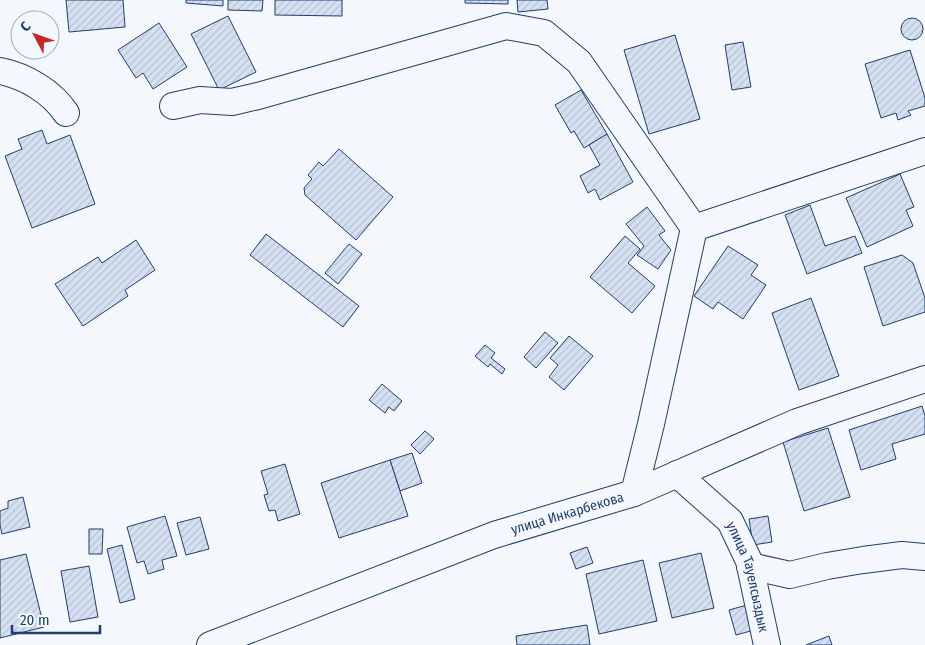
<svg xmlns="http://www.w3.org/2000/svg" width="925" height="645" font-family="'Fira Sans Condensed',sans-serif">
  <defs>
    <pattern id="building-hatch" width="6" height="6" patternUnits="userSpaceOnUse" patternTransform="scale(1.25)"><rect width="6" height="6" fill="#d5e0f0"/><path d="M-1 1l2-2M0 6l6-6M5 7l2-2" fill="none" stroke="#b6c1d1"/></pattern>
  </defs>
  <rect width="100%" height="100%" fill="#f4f7fb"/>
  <g fill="url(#building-hatch)" stroke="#1d3f73">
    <path d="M66 0H123L125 27 69 32Z"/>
    <path d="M186 0H223V6L186 3Z"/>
    <path d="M228 0H263L262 11 228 10Z"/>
    <path d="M275 0H342V16L275 15Z"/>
    <path d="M465 0H508V4L465 3Z"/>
    <path d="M517 0H547L548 9 518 12Z"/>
    <path d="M228 16 256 72 219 90 191 34Z"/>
    <circle cx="912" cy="29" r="11"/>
    <path d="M159 23 187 67 153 89 143 73 136 78 118 50Z"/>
    <path d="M675 35 700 119 649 134 624 50Z"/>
    <path d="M743 42 751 87 732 90 725 45Z"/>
    <path d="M910 50 925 98V106L908 111 911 115 898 120 896 113 881 118 865 64Z"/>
    <path d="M581 90 607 134 584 148 574 131 571 133 555 105Z"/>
    <path d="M42 130 47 144 70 135 95 204 32 228 5 156 22 149 18 139Z"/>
    <path d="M607 134 633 182 600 200 595 189 588 193 580 176 600 165 589 145Z"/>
    <path d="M339 149 393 197 356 240 305 195 304 188 312 179 308 175 319 162 323 166Z"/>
    <path d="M900 174 914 207 906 210 913 226 867 247 846 198Z"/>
    <path d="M810 205 825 246 855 236 862 253 807 274 785 215Z"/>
    <path d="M647 207 665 231 659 235 671 250 658 269 637 255 644 246 626 224Z"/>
    <path d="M266 234 359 306 343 327 250 255Z"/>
    <path d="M625 236 640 249 628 263 655 286 632 313 590 277Z"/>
    <path d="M136 240 155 270 125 290 128 296 83 326 55 284 98 257 102 263Z"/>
    <path d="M349 244 362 254 338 284 325 273Z"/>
    <path d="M728 246 758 265 751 275 766 285 743 319 718 302 713 309 694 296Z"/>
    <path d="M902 255 913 263 925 298V312L883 326 864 267Z"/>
    <path d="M811 298 839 376 799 390 772 313Z"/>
    <path d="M545 332 558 343 536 368 524 357Z"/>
    <path d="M569 336 593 356 564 390 549 377 558 365 550 358Z"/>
    <path d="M485 345 495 353 491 358 505 369 502 374 490 364 488 367 475 356Z"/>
    <path d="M382 384 402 401 394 411 389 407 385 413 369 400Z"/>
    <path d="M922 406 925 416V434L892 444 896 459 861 470 849 430Z"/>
    <path d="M828 428 850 497 804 511 783 442Z"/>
    <path d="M425 431 434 439 420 454 411 445Z"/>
    <path d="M412 453 422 483 400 491 390 460Z"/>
    <path d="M390 460 408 516 339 538 321 483Z"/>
    <path d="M285 464 300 514 278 521 275 510 269 511 264 495 268 494 261 471Z"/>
    <path d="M23 497 30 527 2 534 0 525V511L8 508V501Z"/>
    <path d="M165 516 177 556 162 560 164 569 148 574 144 561 137 563 127 527Z"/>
    <path d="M768 516 772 542 753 545 749 519Z"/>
    <path d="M200 517 209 549 186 555 177 523Z"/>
    <path d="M89 529H103L102 554H89Z"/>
    <path d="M122 545 135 599 120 603 107 549Z"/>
    <path d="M587 547 593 563 576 569 570 553Z"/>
    <path d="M701 553 714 608 672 618 659 563Z"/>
    <path d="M26 554 44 627 0 638V560Z"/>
    <path d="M643 560 657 621 599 634 586 574Z"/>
    <path d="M89 566 98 617 70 622 61 571Z"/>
    <path d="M747 605 754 630 736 635 729 610Z"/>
    <path d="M587 625 590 645H517L516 636Z"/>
    <path d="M829 636 832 645H806Z"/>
  </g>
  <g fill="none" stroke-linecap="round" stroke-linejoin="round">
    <defs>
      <g id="minor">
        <path d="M0 71C25 76 51 91 66 113"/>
        <path d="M173 106 200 100 232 102 258 96 506 26 544 33 579 62 694 228 651 424 634 493"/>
        <path d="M694 228 925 151"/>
        <path id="s1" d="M677 474 730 521 749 561 767 645"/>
        <path d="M750 566 790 575 827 566 863 560 902 555 925 557"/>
        <path id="s2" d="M210 645 494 535 634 493 797 422 925 379"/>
      </g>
    </defs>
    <use href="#minor" stroke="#1d3f73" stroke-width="28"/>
    <use href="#minor" stroke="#f4f7fb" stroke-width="26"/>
  </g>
  <g text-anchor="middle" stroke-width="4" stroke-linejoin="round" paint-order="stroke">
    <g font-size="14" fill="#1d3f73" stroke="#f4f7fb">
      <text dy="5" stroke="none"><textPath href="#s2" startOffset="381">улица Инкарбекова</textPath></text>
      <text dy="5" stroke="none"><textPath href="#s1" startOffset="130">улица Тауелсыздык</textPath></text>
    </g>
  </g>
  <g transform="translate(35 35) rotate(311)"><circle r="24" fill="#f4f7fb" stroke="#9eadc5"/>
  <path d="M0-4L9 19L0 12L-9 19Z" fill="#c62828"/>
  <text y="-8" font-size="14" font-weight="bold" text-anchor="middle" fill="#1d3f73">С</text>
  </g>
  <path d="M12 625v8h88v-8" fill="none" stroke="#1d3f73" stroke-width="2.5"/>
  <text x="20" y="625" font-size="15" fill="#1d3f73" stroke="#f4f7fb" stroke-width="4" paint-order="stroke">20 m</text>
</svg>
